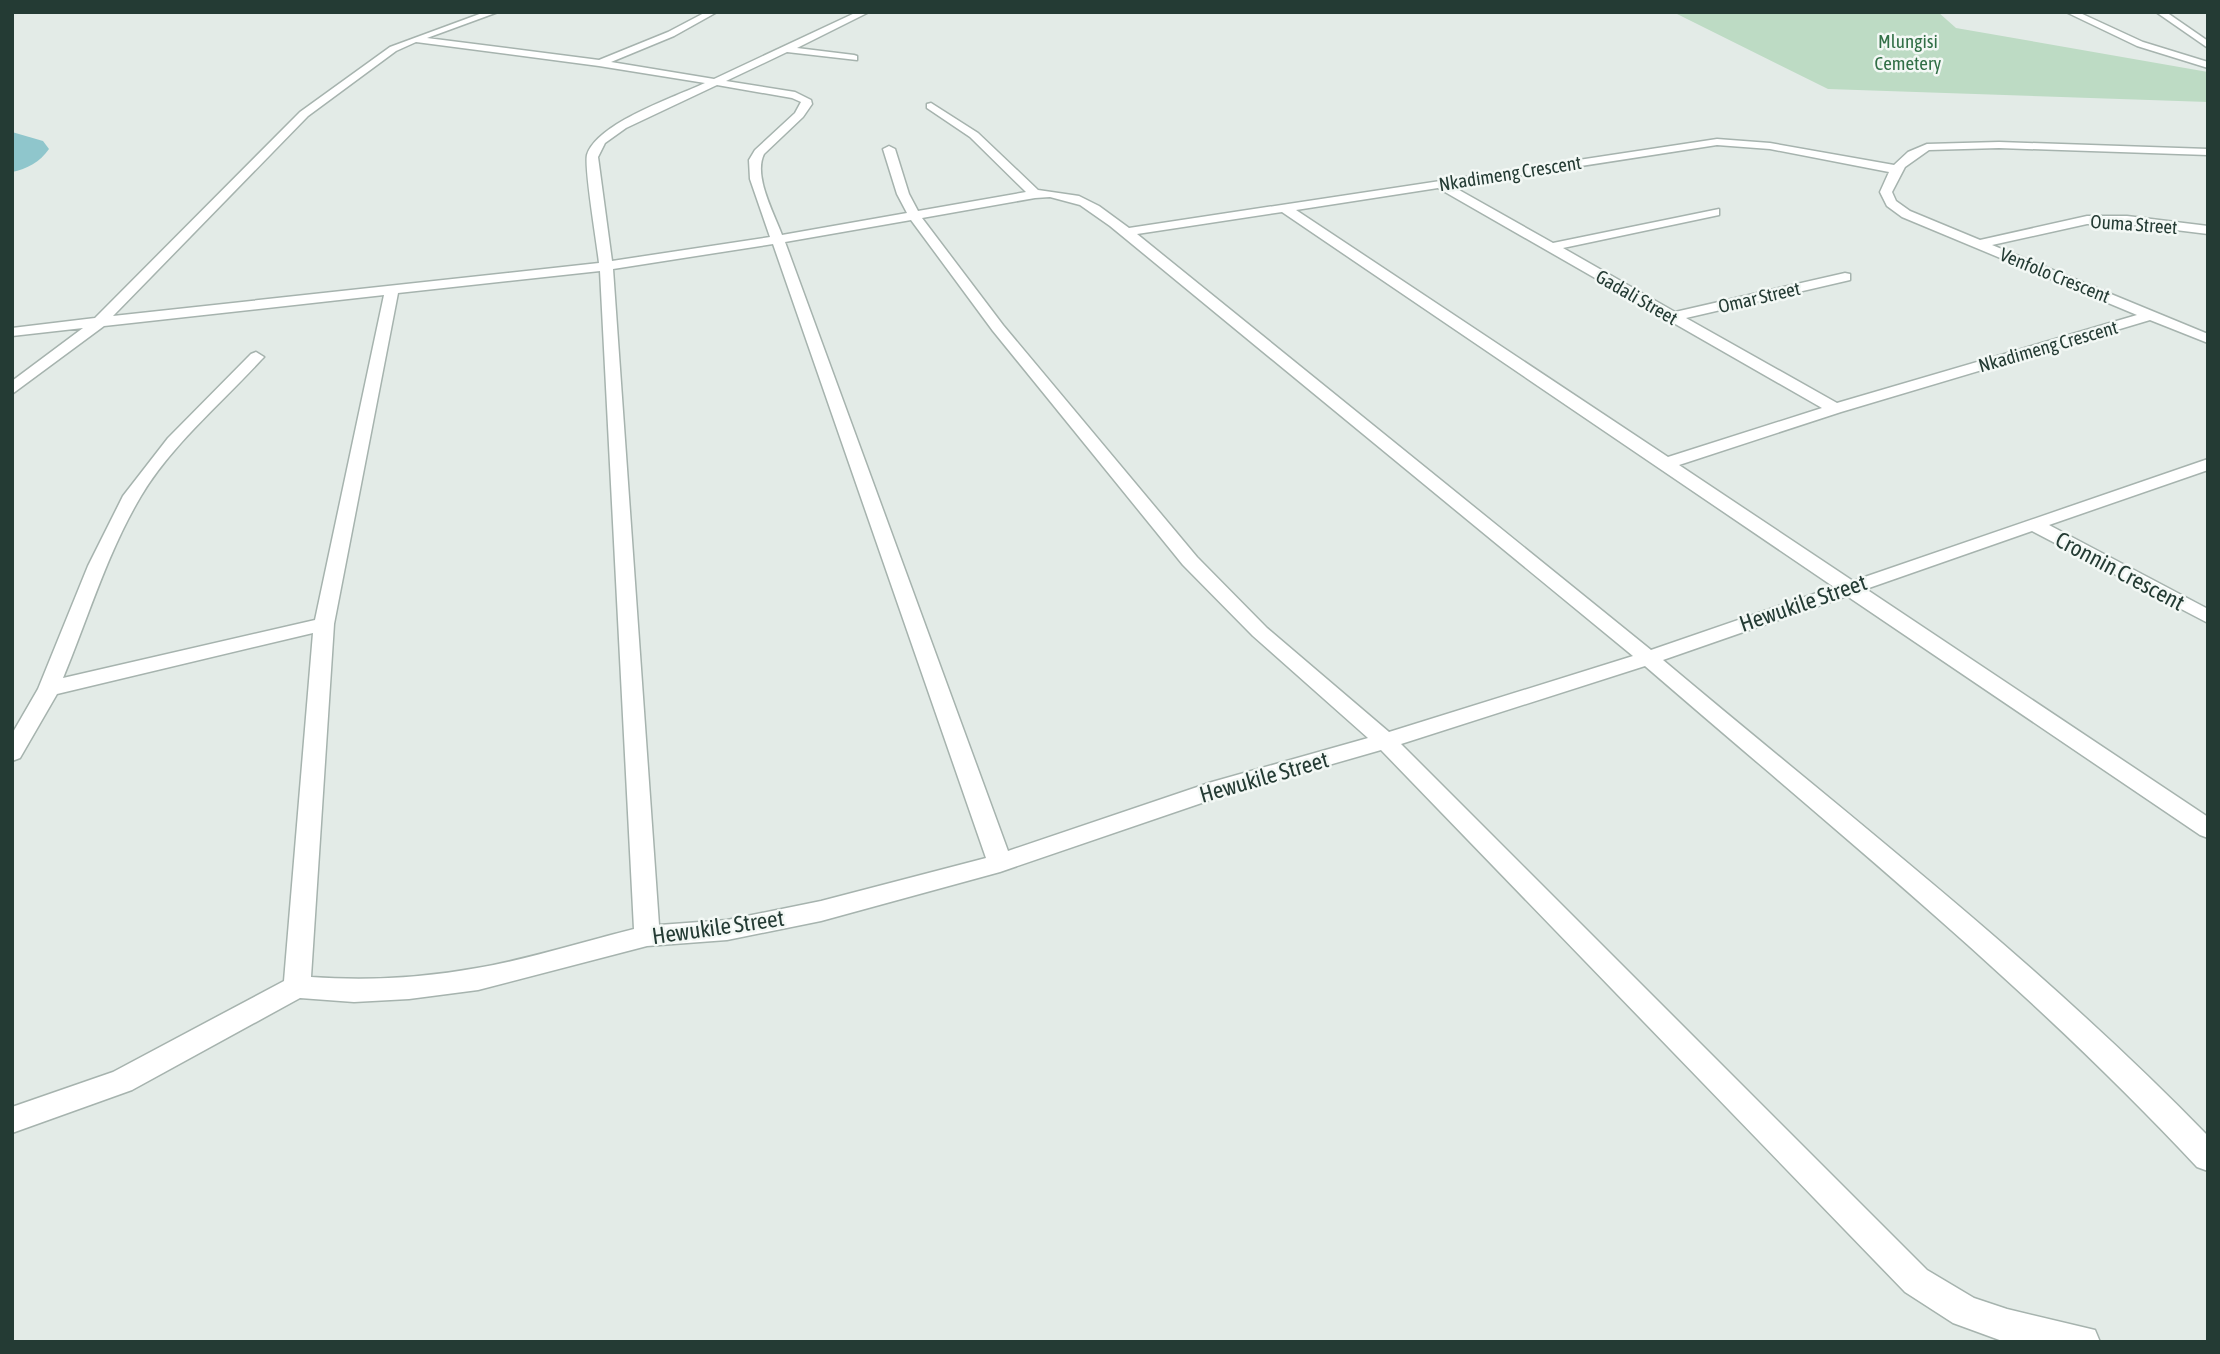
<svg xmlns="http://www.w3.org/2000/svg" width="2220" height="1354" font-family="'Asap Condensed',sans-serif">
  <rect width="100%" height="100%" fill="#e3ebe7"/>
  <path fill="#bddbc4" d="M1673 12H1938L1956 28 2208 72V102L1828 89Z"/>
  <g fill="none" stroke-linecap="round" stroke-linejoin="round">
    <path fill="#8fc6cc" fill-rule="evenodd" d="M12 132 43 141 49 149C40 162 27 169 12 172Z"/>
    <defs>
      <g id="minor">
        <path d="M485 12H498L427 38 599 60 668 32 706 12H717L674 36 611 62 714 79 857 12H869L797 48 854 55 857 56V60L787 52 726 81 795 92 811 100 812 104 803 117 764 154C753 176 774 213 782 235L907 213 897 194 883 149 889 146 895 149 909 194 918 211 1026 192 970 137 927 108V104L931 103 978 133 1038 190 1079 196 1099 206 1129 228 1717 139 1770 143 1894 165 1908 152 1927 144 1999 142 2208 149V155L1999 148 1929 150 1905 167 1892 192 1896 201 1910 211 1980 240 2087 216H2127L2208 226V234L2127 224H2087L1992 245 2208 334V343L2150 320 1841 412 1679 465 1853 581 2208 459V470L2049 525 2208 609V623L2032 531 1866 589 2208 817V838L2200 835 1847 596 1663 660C1847 815 2040 963 2208 1136V1171L2197 1167C2027 985 1832 828 1645 666L1401 744 1927 1270 1974 1298 2007 1309 2095 1330 2100 1342H2005L1953 1323 1905 1292 1381 750 1228 794 1000 872 821 921 727 940 647 946 478 990 409 999 354 1002 300 998 132 1090 12 1133V1107L113 1072 284 981 313 633 57 694 20 758 12 761V734L38 689 88 566 123 496 168 438 251 354 256 352 264 357 261 360C221 404 172 444 141 496 107 553 88 618 63 678L315 620 384 295 104 326 12 394V381L83 328 12 336V328L95 318 300 112 390 47ZM416 42 599 66 705 83C675 97 597 123 587 155 584 168 597 244 599 263L113 316 308 116 396 51ZM717 85 792 98 801 102 795 113 755 150 749 160 750 179 770 237 612 261 598 157 605 143 626 128ZM1717 145 1770 149 1889 172 1880 192 1887 206 1902 217 2137 315 1837 403 1686 318 1850 280V274L1845 273 1675 312 1563 248 1719 215V209L1553 243 1452 186ZM1438 188 1822 408 1668 457 1296 210ZM1050 197 1080 205 1110 226 1633 656 1389 732 1267 628 1197 557 1003 325 922 218 1035 198ZM1282 212 1834 587 1651 650 1137 234ZM911 220 993 331 1183 565 1253 636 1368 738 1212 782 1008 851 785 242ZM773 244 986 858 821 901 727 920 659 925 613 269ZM600 271 634 929C582 942 530 959 477 968 422 978 367 981 311 977L334 624 398 293Z"/>
        <path d="M2066 12H2078L2143 42 2208 62V68L2137 46Z"/>
        <path d="M2156 12H2166L2208 41V48Z"/>
      </g>
    </defs>
    <use href="#minor" stroke="#a6b3ae" stroke-width="3"/>
    <use href="#minor" fill="#fff" fill-rule="evenodd"/>
  </g>
  <g text-anchor="middle" stroke-width="5" stroke-linejoin="round" paint-order="stroke">
    <g font-size="19" fill="#316f46" stroke="#f3f8f5">
      <text x="1908" y="48">Mlungisi<tspan x="1908" dy="22">Cemetery</tspan></text>
    </g>
    <g font-size="19" fill="#243b34" stroke="#f3f8f5">
      <text transform="translate(1510 173) rotate(-9)" y="7">Nkadimeng Crescent</text>
      <text transform="translate(2134 224) rotate(4)" y="7">Ouma Street</text>
      <text transform="translate(2055 275) rotate(22)" y="7">Venfolo Crescent</text>
      <text transform="translate(1637 297) rotate(30)" y="7">Gadali Street</text>
      <text transform="translate(1759 297) rotate(-13)" y="7">Omar Street</text>
      <text transform="translate(2048 346) rotate(-16)" y="7">Nkadimeng Crescent</text>
    </g>
    <g font-size="23" fill="#243b34" stroke="#f3f8f5">
      <text transform="translate(2120 571) rotate(28)" y="8">Cronnin Crescent</text>
      <text transform="translate(1803 603) rotate(-19)" y="8">Hewukile Street</text>
      <text transform="translate(1264 777) rotate(-16)" y="8">Hewukile Street</text>
      <text transform="translate(718 927) rotate(-8)" y="8">Hewukile Street</text>
    </g>
  </g>
  <rect width="2220" height="1354" fill="none" stroke="#243b34" stroke-width="28"/>
</svg>
